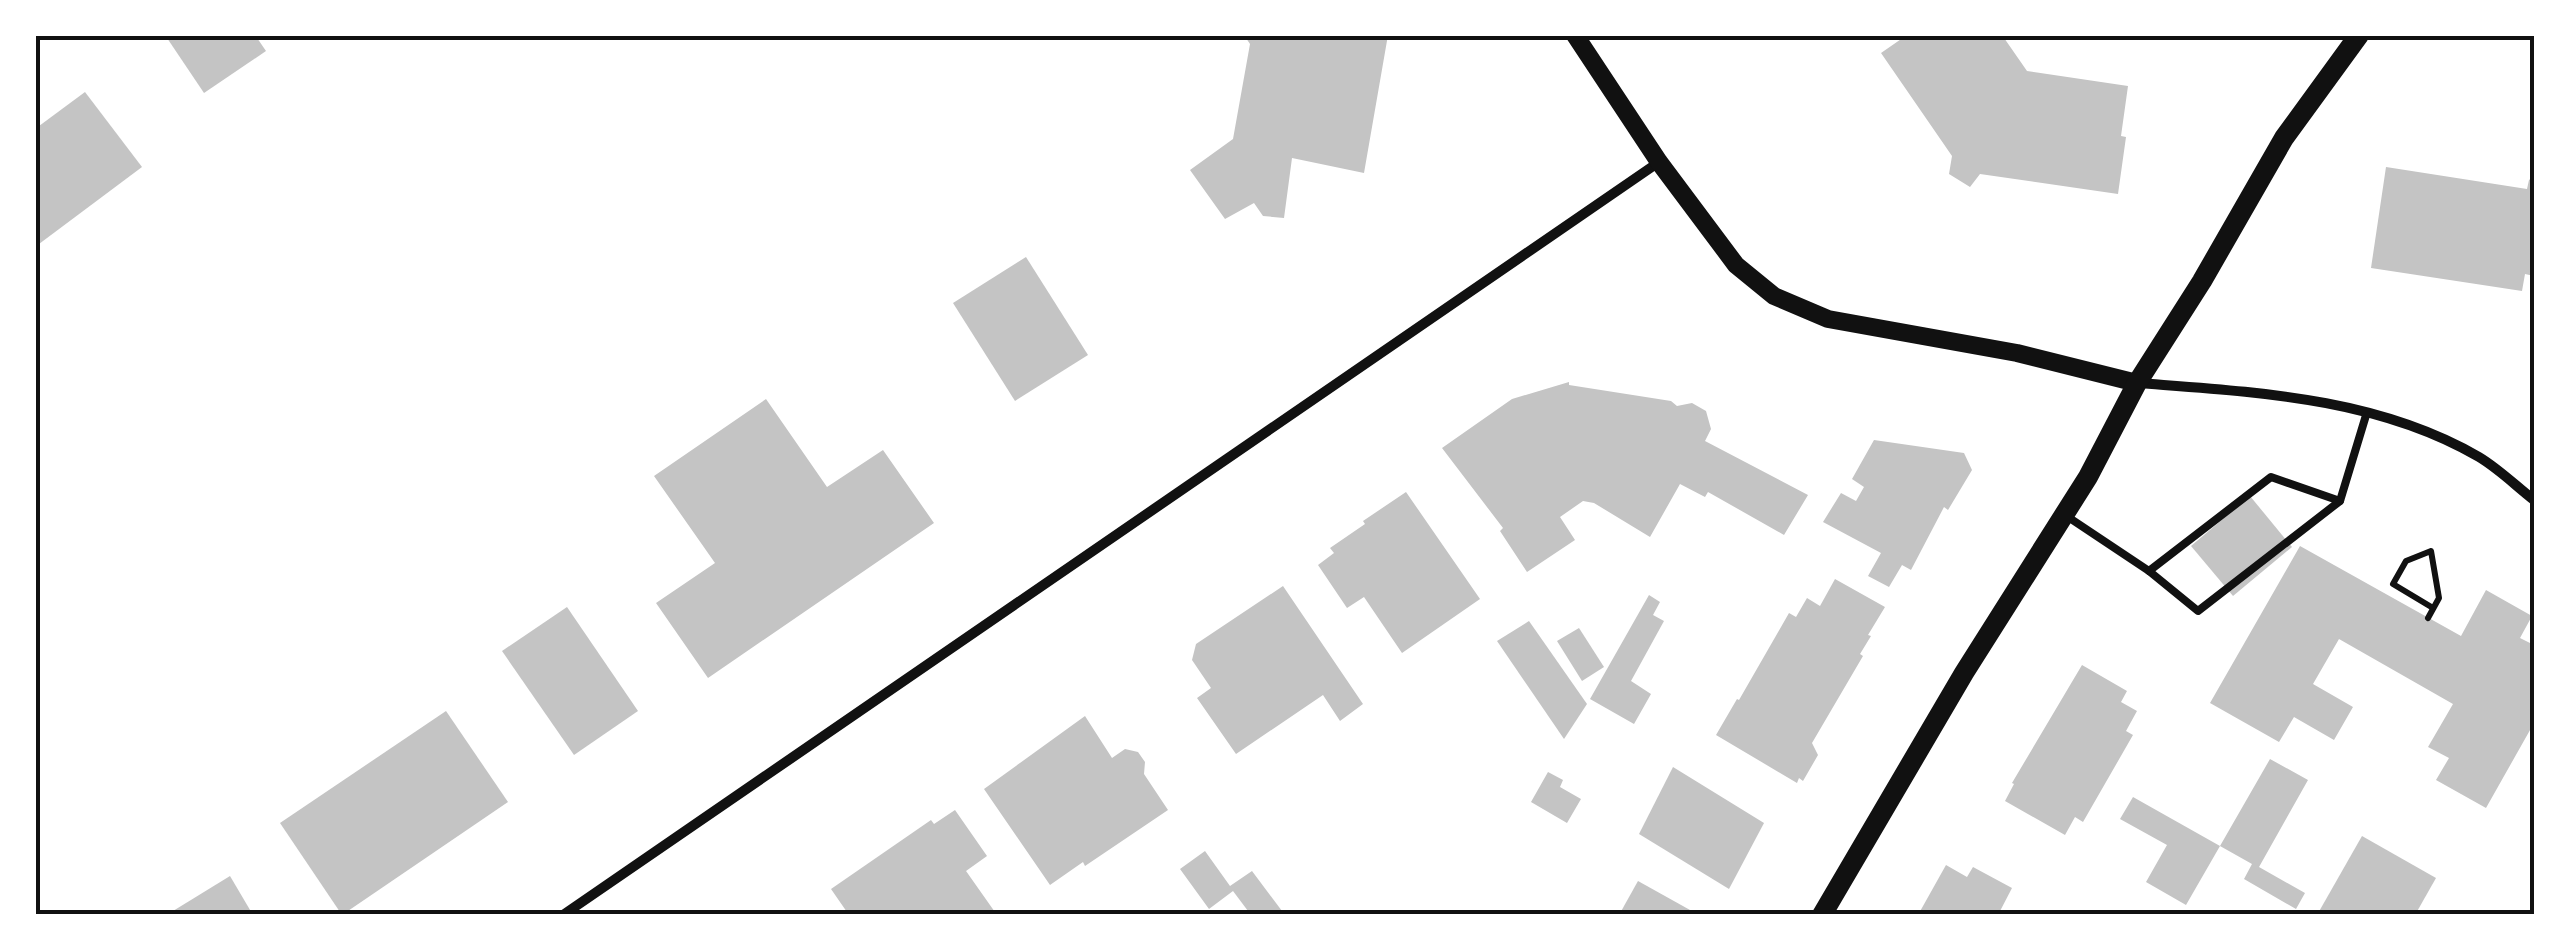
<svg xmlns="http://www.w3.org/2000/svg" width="2569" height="950" font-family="'Nunito Sans',sans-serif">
  <rect width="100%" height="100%" fill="#fff"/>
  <g fill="#c4c4c4">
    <path d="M165 35H255L266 51 204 93Z"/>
    <path d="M1244 35H1388L1364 173 1292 158 1284 218 1263 216 1254 203 1225 219 1190 170 1233 139 1250 44Z"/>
    <path d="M1907 35H2002L2027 71 2128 86 2121 136 2126 137 2118 194 1980 174 1970 187 1949 174 1952 156 1881 53Z"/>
    <path d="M85 92 142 167 35 247V129Z"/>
    <path d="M2386 167 2527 189 2529 180 2534 176V276L2525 274 2522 291 2371 268Z"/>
    <path d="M1026 257 1088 355 1015 401 953 303Z"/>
    <path d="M1569 382V385L1671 401 1677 406 1692 403 1706 411 1711 429 1705 441 1808 495 1784 535 1708 492 1705 497 1680 484 1650 537 1594 503 1583 501 1560 517 1575 540 1527 572 1500 531 1503 528 1442 448 1512 399Z"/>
    <path d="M766 399 827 487 883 450 934 523 708 678 656 603 715 563 654 476Z"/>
    <path d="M1874 440 1964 453 1972 470 1948 510 1944 507 1911 570 1902 565 1889 587 1868 576 1881 553 1823 522 1841 493 1856 501 1864 487 1852 479Z"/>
    <path d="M1406 492 1480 599 1402 653 1364 597 1347 608 1318 565 1334 553 1330 548 1365 524 1363 521Z"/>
    <path d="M2250 496 2292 547 2233 596 2191 546Z"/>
    <path d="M2300 546 2461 636 2486 590 2532 616 2520 638 2534 645V723L2486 808 2436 780 2449 758 2428 747 2453 704 2339 639 2313 684 2353 707 2334 740 2294 717 2279 742 2210 703Z"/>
    <path d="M1835 579 1885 607 1868 635 1871 636 1860 654 1863 656 1812 743 1818 755 1803 781 1799 778 1797 783 1716 735 1737 699 1739 700 1789 613 1796 617 1807 598 1820 606Z"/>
    <path d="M1283 586 1363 704 1340 721 1323 695 1236 754 1197 698 1211 688 1192 660 1196 644Z"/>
    <path d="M1649 595 1660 602 1653 615 1664 621 1631 681 1651 694 1634 724 1590 699Z"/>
    <path d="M567 607 638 711 574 755 502 651Z"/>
    <path d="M1529 621 1587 704 1564 739 1497 641Z"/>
    <path d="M1579 628 1604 667 1582 681 1557 641Z"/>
    <path d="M2082 665 2127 691 2121 702 2137 711 2126 731 2133 735 2083 822 2075 817 2065 835 2005 801 2014 784 2012 783Z"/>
    <path d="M446 711 508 802 342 915 280 823Z"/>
    <path d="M1085 716 1112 758 1125 749 1138 752 1145 762 1144 774 1168 810 1085 866 1083 862 1050 885 984 789Z"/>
    <path d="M2270 759 2308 780 2259 867 2305 893 2296 909 2244 879 2252 864 2220 846Z"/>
    <path d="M1673 767 1764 823 1729 889 1639 834Z"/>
    <path d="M1548 772 1563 780 1560 787 1581 799 1567 823 1531 802Z"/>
    <path d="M2133 797 2220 846 2186 905 2146 882 2167 845 2120 819Z"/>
    <path d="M955 810 987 856 966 871 997 915H849L831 889 931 820 934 824Z"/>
    <path d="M2362 836 2436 878 2415 915H2317Z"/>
    <path d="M1205 851 1230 886 1252 871 1285 915H1251L1233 891 1209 909 1180 869Z"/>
    <path d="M1946 865 1967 877 1973 867 2012 888 1998 915H1918Z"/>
    <path d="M230 876 253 915H176L173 911Z"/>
    <path d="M1638 881 1699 915H1619Z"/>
  </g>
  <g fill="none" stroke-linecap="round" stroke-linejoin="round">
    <path stroke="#111" stroke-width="6" d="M2428 618 2439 598 2431 551 2406 561 2393 584 2433 608"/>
    <g stroke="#111" stroke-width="8">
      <path d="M2068 517 2149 571 2198 611 2340 501 2367 412"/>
      <path d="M2149 571 2271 477 2340 501"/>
    </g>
    <g stroke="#111" stroke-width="10">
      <path d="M2138 383C2254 392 2376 397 2479 457 2499 469 2516 486 2534 500"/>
      <path d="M563 915 1659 162"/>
    </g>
    <path stroke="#111" stroke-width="18" d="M1575 35 1659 162 1736 265 1774 296 1828 319 2017 353 2137 383"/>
    <path stroke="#111" stroke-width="20" d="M1822 915 1964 673 2088 477 2137 383 2202 281 2284 138 2359 35"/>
  </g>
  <rect width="2569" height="950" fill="none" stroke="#ffffff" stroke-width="75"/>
  <rect x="38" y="38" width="2494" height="874" fill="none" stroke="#111" stroke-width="4"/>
</svg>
